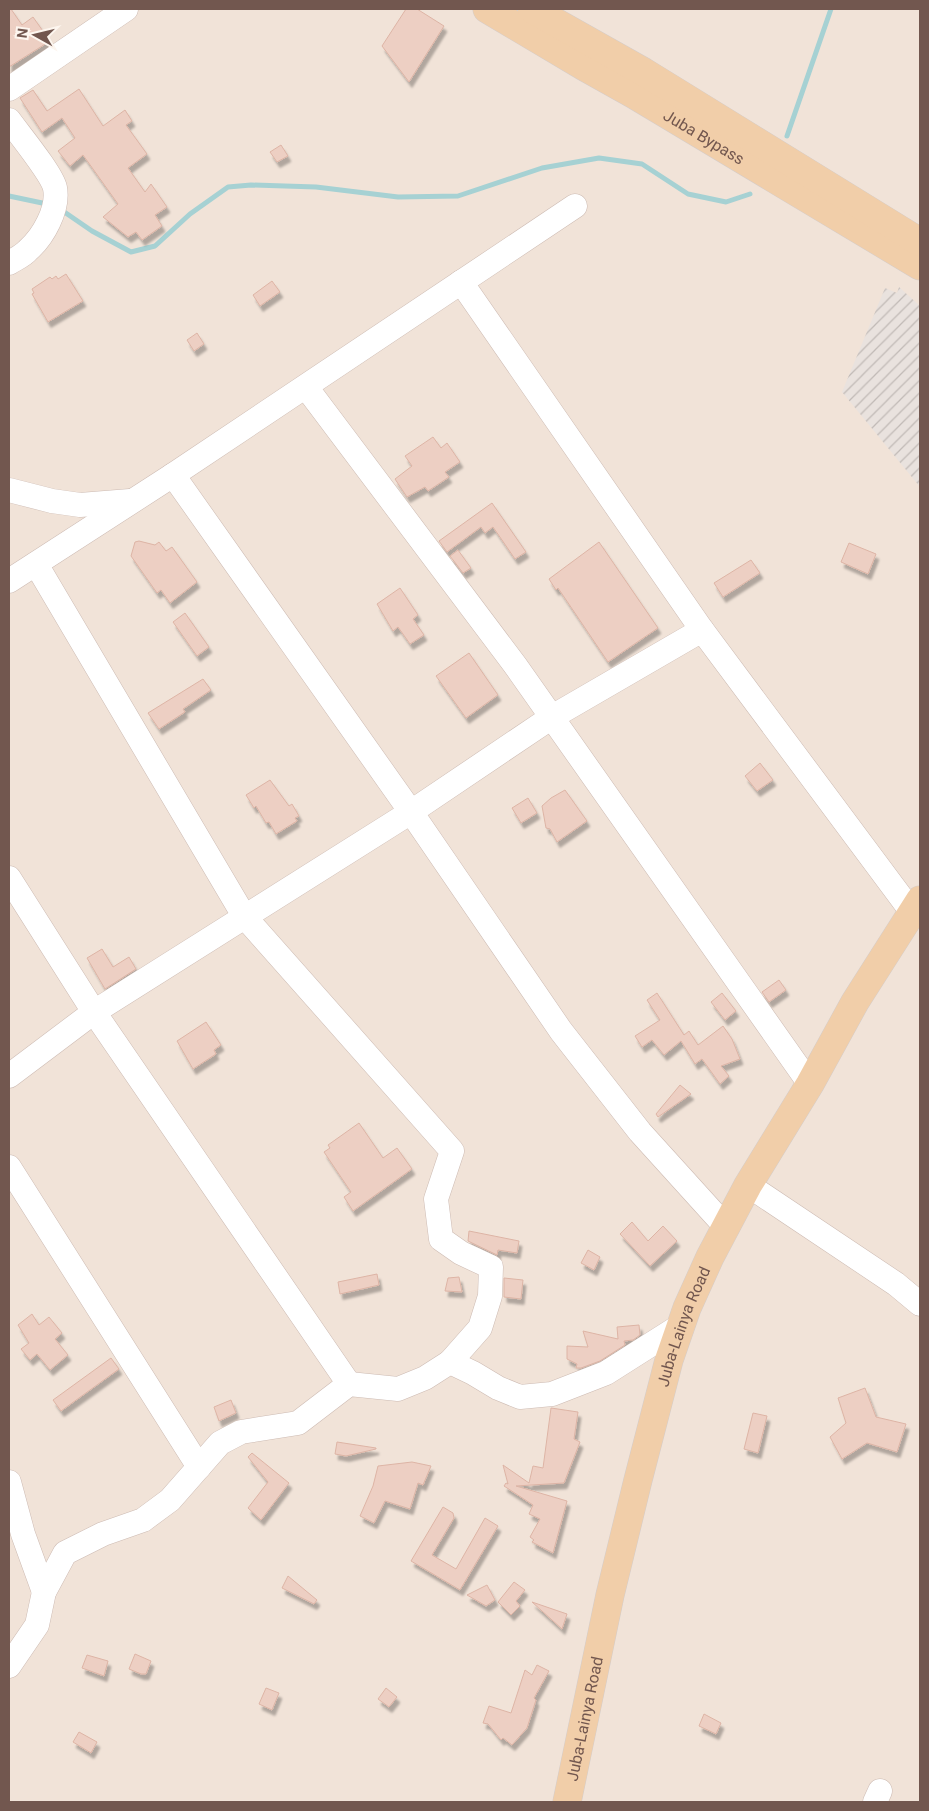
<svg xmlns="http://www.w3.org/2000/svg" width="929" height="1811" font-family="Roboto,sans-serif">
  <defs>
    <pattern id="industrial-furrows" width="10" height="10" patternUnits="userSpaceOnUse" patternTransform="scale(1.25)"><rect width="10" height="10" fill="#e9e2de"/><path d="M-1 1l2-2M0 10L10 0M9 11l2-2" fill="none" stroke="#c1bab6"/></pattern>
    <filter id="shadow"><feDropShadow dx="3" dy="5.5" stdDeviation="1" flood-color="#0004"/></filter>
  </defs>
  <rect width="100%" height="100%" fill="#faf1e9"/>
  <rect fill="#f1e3d8" x="9" y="9" width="911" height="1793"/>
  <path fill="url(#industrial-furrows)" d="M899 287 920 306V487L842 392 885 288 897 293Z"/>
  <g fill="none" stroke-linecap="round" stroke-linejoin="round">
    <g stroke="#a6d1d3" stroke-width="5">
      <path d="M787 136 831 9"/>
      <path d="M9 196 47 204"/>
      <path d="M60 209 92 231 131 252 155 246 190 214 228 187 251 185 316 187 398 197 458 196 542 168 599 158 642 164 688 194 726 202 750 194"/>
    </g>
  </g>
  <g fill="#edcfc3" stroke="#ddb4a5" filter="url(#shadow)">
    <path d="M9 9H11L22 25 33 17 50 41 9 67Z"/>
    <path d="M406 9H417L444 26 409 82 382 46Z"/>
    <path d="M79 89 103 126 125 110 132 121 126 125 147 154 128 168 145 192 151 184 167 207 155 215 162 226 142 240 136 232 128 237 103 217 118 204 83 155 70 166 58 151 75 138 62 118 42 132 20 98 33 90 47 111Z"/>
    <path d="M281 145 288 156 277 162 270 152Z"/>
    <path d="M66 274 83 301 48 322 32 294 34 293 32 289 50 277 52 279 56 276 58 279Z"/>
    <path d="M272 281 280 292 260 306 253 295Z"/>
    <path d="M197 333 204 344 194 351 187 340Z"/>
    <path d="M433 437 441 448 447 443 460 462 445 472 449 477 428 491 425 487 407 497 395 479 412 466 405 456Z"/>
    <path d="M492 503 526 552 515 559 493 527 485 533 481 527 447 552 439 541Z"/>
    <path d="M139 541 155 545 159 542 166 551 172 547 197 582 170 603 161 590 157 593 131 556 135 542Z"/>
    <path d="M599 542 658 628 608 662 558 588 556 590 549 579Z"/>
    <path d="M849 543 876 554 868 574 841 562Z"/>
    <path d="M458 550 471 568 463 573 450 556Z"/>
    <path d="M751 560 760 573 723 597 714 583Z"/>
    <path d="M400 588 418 615 413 619 424 635 410 644 398 627 393 631 377 604Z"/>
    <path d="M185 613 209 647 197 656 173 622Z"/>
    <path d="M469 653 498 695 466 718 436 676Z"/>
    <path d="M203 679 211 690 183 709 185 712 159 729 148 713Z"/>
    <path d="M760 763 773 780 757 791 745 776Z"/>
    <path d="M270 780 289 806 292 804 299 816 295 818 297 821 276 834 269 822 266 823 256 806 254 808 246 795Z"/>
    <path d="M565 790 587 821 557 842 550 829 546 828 542 806 551 798Z"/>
    <path d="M528 798 537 813 521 823 512 808Z"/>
    <path d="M102 949 113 967 129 957 136 969 105 989 87 958Z"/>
    <path d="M779 980 786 990 769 1002 762 992Z"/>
    <path d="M657 993 684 1035 689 1031 698 1045 723 1026 732 1039 740 1059 721 1066 729 1076 720 1084 702 1059 695 1064 681 1041 664 1055 652 1040 642 1047 635 1036 660 1020 647 1000Z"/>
    <path d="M722 993 736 1011 725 1020 711 1002Z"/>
    <path d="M206 1022 221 1045 214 1050 216 1054 193 1069 177 1041Z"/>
    <path d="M680 1085 691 1094 658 1117 656 1114Z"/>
    <path d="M359 1123 383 1158 397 1148 412 1169 353 1211 344 1197 351 1192 324 1152 330 1148 328 1145Z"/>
    <path d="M632 1222 648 1241 663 1226 677 1241 650 1266 620 1234Z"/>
    <path d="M469 1231 519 1241 517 1253 498 1250 497 1255 468 1241Z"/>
    <path d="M588 1250 600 1257 594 1270 581 1263Z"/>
    <path d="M377 1274 379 1285 340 1294 338 1282Z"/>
    <path d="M459 1277 462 1292 445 1291 448 1278Z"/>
    <path d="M504 1278 523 1280 521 1299 504 1297Z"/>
    <path d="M32 1314 39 1325 49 1317 62 1333 55 1339 68 1355 50 1370 37 1354 30 1360 21 1349 29 1343 18 1325Z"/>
    <path d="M639 1325 640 1335 633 1340 624 1341 625 1345 600 1361 581 1368H576L577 1364 567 1359V1346L588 1347 583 1331 618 1339 617 1327Z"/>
    <path d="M111 1358 119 1369 61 1411 53 1400Z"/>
    <path d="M865 1388 876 1417 906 1424 897 1452 867 1443 842 1459 830 1437 846 1423 838 1398Z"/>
    <path d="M231 1400 236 1413 219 1421 214 1407Z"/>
    <path d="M551 1408 578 1412 574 1439 580 1442 564 1483 516 1486 567 1501 553 1553 532 1542 534 1540 530 1537 540 1519 529 1514 533 1505 504 1486 506 1483 508 1484 503 1465 529 1483 533 1466 543 1468Z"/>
    <path d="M753 1413 767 1416 758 1453 744 1449Z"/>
    <path d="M337 1442 376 1448V1449L346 1456 335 1454Z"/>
    <path d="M252 1453 289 1483 261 1520 248 1508 268 1482 248 1457Z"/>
    <path d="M412 1462 431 1466 423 1485 418 1483 410 1509 385 1501 374 1523 360 1516 373 1486 378 1466Z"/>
    <path d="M443 1507 453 1513 454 1518 432 1555 456 1569 485 1518 498 1526 460 1590 411 1561Z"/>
    <path d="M288 1576 317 1600 314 1604 282 1588Z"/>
    <path d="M514 1582 525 1590 516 1601 520 1606 511 1615 498 1602Z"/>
    <path d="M487 1585 495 1600 486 1606 467 1595Z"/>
    <path d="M532 1602 567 1614 562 1629Z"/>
    <path d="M135 1654 151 1661 146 1674H141L129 1669Z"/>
    <path d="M87 1655 108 1661 104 1676 82 1668Z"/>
    <path d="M537 1665 549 1671 534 1698 536 1700 527 1728 512 1745 503 1738 501 1740 488 1724 483 1723 489 1706 511 1713 525 1670 532 1675Z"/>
    <path d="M266 1688 279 1693 272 1710 259 1704Z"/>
    <path d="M386 1688 397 1697 389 1707 378 1699Z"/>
    <path d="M704 1714 721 1723 716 1734 699 1726Z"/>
    <path d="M79 1732 97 1742 91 1753 73 1742Z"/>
  </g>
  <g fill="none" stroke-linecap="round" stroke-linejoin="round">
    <defs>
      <g id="minor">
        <path d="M9 89 126 9"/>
        <path d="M9 120C19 134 52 174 55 188 59 209 43 237 28 250 23 256 15 259 9 263"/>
        <path d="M461 282 702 630"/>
        <path d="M306 387 515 665 810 1084"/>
        <path d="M173 475 411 812 561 1031 640 1132 726 1227"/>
        <path d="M9 490 52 501 80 505 130 501"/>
        <path d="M36 564 244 916 452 1151 436 1199 441 1239 461 1253 491 1267 490 1296 480 1328 450 1362"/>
        <path d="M9 581 173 475 575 206"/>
        <path d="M9 878 94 1012 349 1384"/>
        <path d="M9 1076 94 1012 411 812 552 717 702 630 912 912"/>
        <path d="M9 1167 199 1467"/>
        <path d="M748 1185 896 1284 920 1304"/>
        <path d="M9 1482 23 1534 44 1592"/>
        <path d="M9 1666 37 1625 44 1592 65 1553 103 1534 143 1520 170 1500 220 1443 241 1432 298 1423 349 1384 398 1389 425 1378 450 1362 473 1373 498 1388 520 1397 552 1394 606 1373 680 1326"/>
        <path d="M875 1802 880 1791"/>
      </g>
      <g id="major">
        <path id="s1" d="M487 9 583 66 633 94 920 266"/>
        <path d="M532 9 644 72 920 242"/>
        <path id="s2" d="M567 1802 610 1595 638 1480 669 1360 687 1308 710 1257 748 1185 810 1084 855 1002 920 900"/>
      </g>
    </defs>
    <use href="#minor" stroke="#cdbbb3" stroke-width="25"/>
    <use href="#major" stroke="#d5cdca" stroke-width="29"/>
    <use href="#minor" stroke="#fff" stroke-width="24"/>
    <use href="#major" stroke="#f1cea9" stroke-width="28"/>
  </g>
  <g text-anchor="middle" stroke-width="4" stroke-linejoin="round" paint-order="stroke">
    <g font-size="16" fill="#72574f" stroke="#fdf6ef">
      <text dy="6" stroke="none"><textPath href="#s1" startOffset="252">Juba Bypass</textPath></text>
      <text dy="6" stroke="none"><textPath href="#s2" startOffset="490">Juba-Lainya Road</textPath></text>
      <text dy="6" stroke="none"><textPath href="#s2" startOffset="85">Juba-Lainya Road</textPath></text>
    </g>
  </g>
  <rect width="929" height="1811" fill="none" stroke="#72574f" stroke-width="20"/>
  <g transform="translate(35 35) rotate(278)" stroke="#fdf6ef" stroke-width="4" paint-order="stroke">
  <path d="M0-4L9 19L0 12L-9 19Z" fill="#72574f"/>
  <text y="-8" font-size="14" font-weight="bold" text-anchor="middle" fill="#72574f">N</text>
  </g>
</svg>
